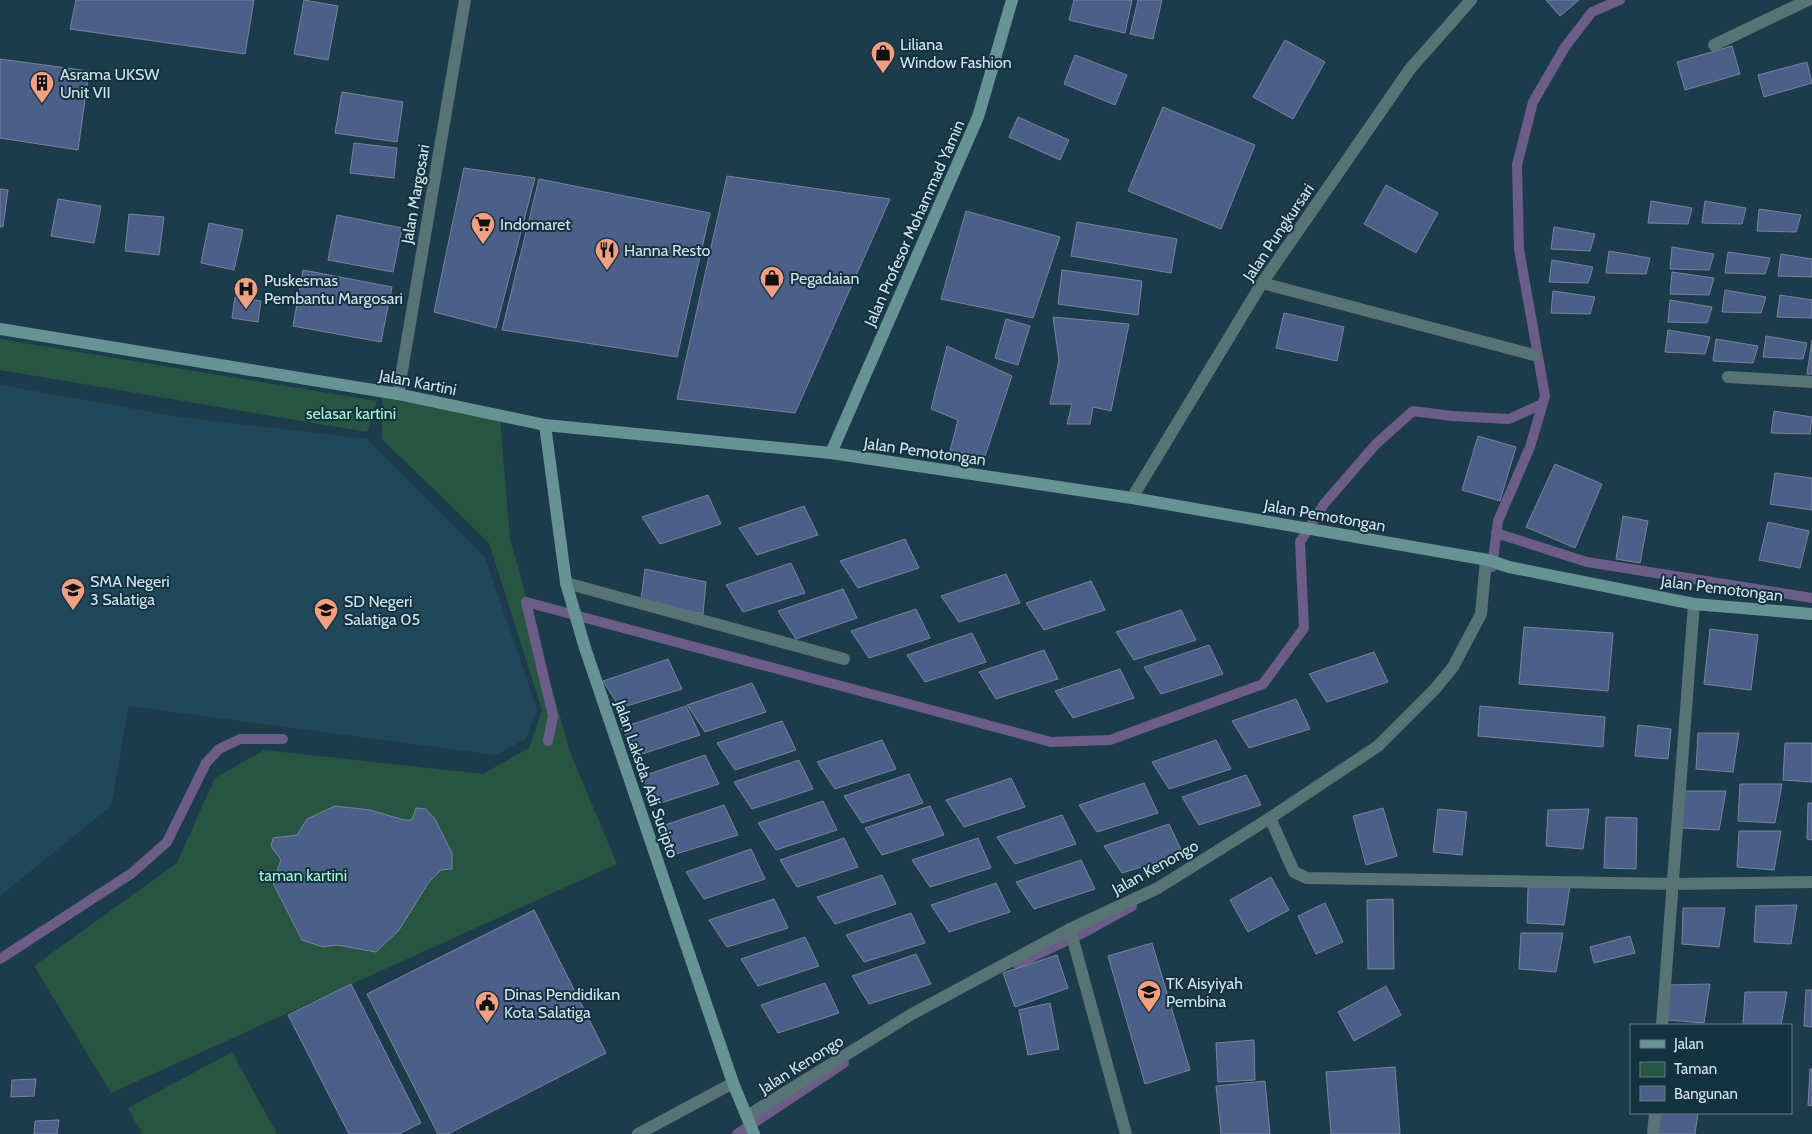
<svg xmlns="http://www.w3.org/2000/svg" width="1812" height="1134" font-family="Cabin,sans-serif">
  <rect width="100%" height="100%" fill="#1d3c4b"/>
  <path fill="#20475a" d="M0 385 180 417 367 439 485 557 537 709 526 739 496 755 129 706 111 806 0 896Z"/>
  <g fill="#275542">
    <path d="M0 339 377 401 367 432 0 370Z"/>
    <path d="M382 394 500 419 510 539 570 752 617 864 111 1093 34 966 177 863 215 778 264 750 483 774 529 748 542 710 489 543 382 439Z"/>
    <path d="M232 1052 277 1134H142L128 1108Z"/>
  </g>
  <g fill="none" stroke-linecap="round" stroke-linejoin="round">
    <g stroke="#6b5c88" stroke-width="10">
      <path d="M1496 533 1587 562 1812 598"/>
      <path d="M1492 567 1498 521 1530 447 1545 396 1519 249 1517 165 1533 102 1565 47 1592 12 1620 0"/>
      <path d="M548 741 553 716 526 602 1051 742 1110 740 1263 684 1304 628 1300 542 1324 504 1376 444 1413 411 1452 416 1509 419 1542 404"/>
      <path d="M0 959 132 873 167 842 206 763 219 749 240 739H283"/>
      <path d="M1017 964 1079 935 1132 906"/>
      <path d="M737 1134 844 1063"/>
    </g>
  </g>
  <g fill="#4c5f88" stroke="#76839f">
    <path d="M76 0H254L245 54 70 29Z"/>
    <path d="M304 0 338 6 328 60 294 54Z"/>
    <path d="M1074 0H1132L1125 33 1069 20Z"/>
    <path d="M1138 0H1162L1153 39 1130 34Z"/>
    <path d="M1546 0H1579L1560 16Z"/>
    <path d="M1285 40 1325 62 1293 119 1253 97Z"/>
    <path d="M1732 46 1740 74 1685 90 1677 62Z"/>
    <path d="M1075 55 1127 75 1115 105 1064 84Z"/>
    <path d="M0 59 89 71 78 150 0 138Z"/>
    <path d="M1807 62 1812 83 1764 97 1758 75Z"/>
    <path d="M342 92 403 102 397 142 335 133Z"/>
    <path d="M1163 107 1255 145 1221 229 1128 191Z"/>
    <path d="M1018 117 1069 140 1060 160 1009 137Z"/>
    <path d="M354 143 397 148 394 178 350 173Z"/>
    <path d="M464 168 535 178 496 328 434 312Z"/>
    <path d="M727 176 890 199 795 413 677 399Z"/>
    <path d="M539 179 710 213 677 357 502 330Z"/>
    <path d="M1386 185 1438 213 1416 253 1364 224Z"/>
    <path d="M0 189 8 190 3 227H0Z"/>
    <path d="M58 199 101 206 94 243 51 236Z"/>
    <path d="M1651 201 1692 208 1688 224 1648 223Z"/>
    <path d="M1705 201 1746 208 1742 224 1702 223Z"/>
    <path d="M1759 209 1801 215 1796 232 1757 231Z"/>
    <path d="M966 211 1060 237 1033 318 941 299Z"/>
    <path d="M129 214 164 217 159 255 125 251Z"/>
    <path d="M337 215 402 228 393 272 328 260Z"/>
    <path d="M1077 222 1177 239 1171 273 1071 256Z"/>
    <path d="M209 223 243 230 234 270 201 263Z"/>
    <path d="M1554 227 1595 234 1590 251 1551 249Z"/>
    <path d="M1672 247 1714 254 1709 270 1670 269Z"/>
    <path d="M1609 251 1650 258 1646 274 1606 273Z"/>
    <path d="M1728 252 1770 258 1765 274 1725 273Z"/>
    <path d="M1781 254 1812 259V277L1778 276Z"/>
    <path d="M1552 260 1593 267 1588 283 1549 282Z"/>
    <path d="M303 270 392 287 381 342 293 326Z"/>
    <path d="M1062 270 1142 281 1138 315 1058 304Z"/>
    <path d="M1672 272 1714 278 1709 295 1670 294Z"/>
    <path d="M1725 290 1766 297 1761 313 1722 312Z"/>
    <path d="M1553 291 1595 297 1590 314 1551 313Z"/>
    <path d="M1780 295 1812 300V318L1777 317Z"/>
    <path d="M235 297 261 301 258 322 232 318Z"/>
    <path d="M1670 300 1712 307 1707 323 1668 322Z"/>
    <path d="M1284 313 1344 327 1337 361 1276 348Z"/>
    <path d="M1053 317 1129 324 1111 411 1093 407 1090 424H1067L1072 404H1050L1059 360Z"/>
    <path d="M1006 319 1030 326 1018 365 995 358Z"/>
    <path d="M1668 330 1710 337 1705 354 1665 352Z"/>
    <path d="M1766 336 1807 343 1803 359 1763 357Z"/>
    <path d="M1716 339 1758 346 1753 363 1713 361Z"/>
    <path d="M1812 340V374H1807Z"/>
    <path d="M947 346 1012 376 985 456 950 451 958 420 931 409Z"/>
    <path d="M1774 411 1812 417 1810 434 1771 433Z"/>
    <path d="M1478 436 1516 447 1500 501 1462 490Z"/>
    <path d="M1555 464 1602 484 1575 548 1526 527Z"/>
    <path d="M1775 473 1812 478V510L1770 504Z"/>
    <path d="M708 495 721 524 660 544 642 517Z"/>
    <path d="M804 506 818 535 757 555 739 528Z"/>
    <path d="M1623 516 1648 521 1640 563 1616 559Z"/>
    <path d="M1768 522 1809 531 1800 568 1759 560Z"/>
    <path d="M905 539 919 568 858 588 840 561Z"/>
    <path d="M791 563 805 593 743 612 726 585Z"/>
    <path d="M645 569 706 582 703 614 641 600Z"/>
    <path d="M1006 574 1020 603 959 622 941 596Z"/>
    <path d="M1091 581 1105 610 1044 630 1026 603Z"/>
    <path d="M843 589 857 618 796 639 778 611Z"/>
    <path d="M916 609 930 638 869 658 851 631Z"/>
    <path d="M1181 610 1196 640 1134 660 1116 632Z"/>
    <path d="M1524 627 1613 633 1608 691 1519 684Z"/>
    <path d="M1710 629 1758 635 1751 690 1704 684Z"/>
    <path d="M972 633 986 662 925 682 907 655Z"/>
    <path d="M1209 645 1223 674 1161 694 1144 667Z"/>
    <path d="M1044 650 1058 679 996 699 979 672Z"/>
    <path d="M1374 652 1388 682 1327 702 1309 674Z"/>
    <path d="M668 659 682 689 620 708 603 681Z"/>
    <path d="M1120 669 1134 698 1073 718 1055 691Z"/>
    <path d="M752 683 766 712 705 732 687 705Z"/>
    <path d="M1296 699 1310 729 1249 748 1232 721Z"/>
    <path d="M686 706 700 735 639 755 621 728Z"/>
    <path d="M1480 706 1605 717 1603 747 1478 736Z"/>
    <path d="M782 721 796 750 735 770 717 743Z"/>
    <path d="M1638 725 1671 729 1668 759 1635 756Z"/>
    <path d="M1698 733H1739L1733 772 1696 769Z"/>
    <path d="M882 740 896 769 835 789 817 762Z"/>
    <path d="M1216 740 1231 769 1169 789 1152 762Z"/>
    <path d="M1785 743H1812V782L1783 780Z"/>
    <path d="M705 755 719 784 658 804 640 777Z"/>
    <path d="M799 760 813 789 752 809 734 782Z"/>
    <path d="M909 774 923 803 862 823 844 796Z"/>
    <path d="M1246 775 1261 805 1199 825 1182 797Z"/>
    <path d="M1011 778 1025 807 964 827 946 800Z"/>
    <path d="M1144 783 1158 813 1097 832 1079 805Z"/>
    <path d="M1740 784H1782L1775 823 1738 821Z"/>
    <path d="M1684 791H1726L1719 830 1682 828Z"/>
    <path d="M823 801 837 830 776 850 758 823Z"/>
    <path d="M1808 803H1812V840L1807 839Z"/>
    <path d="M724 805 738 835 676 854 659 827Z"/>
    <path d="M335 806 370 810 404 820H412L416 808 426 809 435 819 452 853V869L441 870 429 882 399 930 376 952 337 945 323 947 302 940 273 883 281 860 271 846 273 838 297 835 307 819Z"/>
    <path d="M930 806 944 835 882 855 865 828Z"/>
    <path d="M1383 808 1397 856 1366 865 1353 816Z"/>
    <path d="M1438 809 1467 812 1462 855 1433 852Z"/>
    <path d="M1589 809 1583 849 1546 846 1548 810Z"/>
    <path d="M1062 815 1076 844 1015 864 997 837Z"/>
    <path d="M1606 817 1637 818 1636 869 1604 868Z"/>
    <path d="M1169 824 1183 854 1122 873 1104 846Z"/>
    <path d="M1739 831H1781L1774 870 1737 867Z"/>
    <path d="M844 838 858 867 797 887 780 860Z"/>
    <path d="M978 838 991 868 930 887 912 860Z"/>
    <path d="M751 849 765 879 704 899 686 872Z"/>
    <path d="M1081 860 1095 889 1034 909 1016 882Z"/>
    <path d="M882 875 896 904 835 924 817 897Z"/>
    <path d="M1271 877 1289 910 1248 932 1230 900Z"/>
    <path d="M996 883 1010 912 949 932 931 905Z"/>
    <path d="M1570 886 1564 925 1527 923 1528 887Z"/>
    <path d="M774 899 788 928 727 947 709 920Z"/>
    <path d="M1393 899 1394 969H1368L1367 900Z"/>
    <path d="M1325 903 1343 942 1316 954 1298 916Z"/>
    <path d="M1797 905 1791 944 1754 942 1756 906Z"/>
    <path d="M1683 908H1725L1719 947 1682 944Z"/>
    <path d="M534 910 606 1053 448 1134H438L367 994Z"/>
    <path d="M911 913 925 943 864 962 846 935Z"/>
    <path d="M1521 933H1563L1556 972 1519 969Z"/>
    <path d="M1630 936 1635 953 1594 963 1590 947Z"/>
    <path d="M805 937 819 966 758 986 741 959Z"/>
    <path d="M1152 943 1190 1070 1145 1084 1108 956Z"/>
    <path d="M916 954 931 984 869 1004 852 976Z"/>
    <path d="M1057 955 1068 988 1015 1007 1003 973Z"/>
    <path d="M825 983 839 1013 778 1033 761 1005Z"/>
    <path d="M351 984 421 1123 399 1134H349L288 1015Z"/>
    <path d="M1710 984 1704 1023 1667 1020 1669 985Z"/>
    <path d="M1386 986 1401 1015 1354 1041 1338 1012Z"/>
    <path d="M1806 990H1812V1027L1804 1026Z"/>
    <path d="M1745 992H1787L1781 1025H1743Z"/>
    <path d="M1050 1003 1059 1049 1028 1055 1019 1010Z"/>
    <path d="M1254 1040 1255 1080 1218 1082 1216 1043Z"/>
    <path d="M1395 1067 1400 1134H1331L1326 1072Z"/>
    <path d="M1810 1069H1812V1106L1808 1105Z"/>
    <path d="M36 1079 34 1096 11 1097 12 1080Z"/>
    <path d="M1265 1081 1270 1134H1221L1216 1086Z"/>
    <path d="M1657 1113H1698L1695 1134H1656Z"/>
    <path d="M59 1120 57 1134H34L35 1121Z"/>
  </g>
  <g fill="none" stroke-linecap="round" stroke-linejoin="round">
    <g stroke="#587373" stroke-width="12">
      <path d="M1714 45 1808 0"/>
      <path d="M1262 283 1534 355"/>
      <path d="M1728 377 1812 382"/>
      <path d="M398 394 465 0"/>
      <path d="M1132 498 1262 283 1410 69 1471 0"/>
      <path d="M566 583 844 659"/>
      <path d="M1270 818 1294 872 1307 878 1674 884 1812 882"/>
      <path d="M1070 929 1126 1134"/>
      <path d="M1662 1025 1694 604"/>
      <path d="M747 1116 912 1014 1070 929 1158 888 1270 818 1378 746 1435 689 1453 667 1481 614 1486 560"/>
      <path d="M638 1134 733 1083"/>
      <path d="M1653 1134 1655 1113"/>
    </g>
    <g stroke="#679394" stroke-width="12">
      <path d="M0 329 398 394 545 425 831 453 1132 498 1488 560 1509 567 1694 604 1812 614"/>
      <path d="M545 425 566 583 585 648 733 1083 754 1134"/>
      <path d="M831 453 978 117 1012 0"/>
    </g>
  </g>
  <defs>
    <symbol id="shop-pin" viewBox="-11 -11 22 30"><path d="M0 17L-7.5 6A9.5 9.5 0 1 1 7.5 6Z" fill="#f3a082" stroke="#133240"/><path d="M-5-2.5h2.3a2.7 3.5 0 0 1 5.4 0H5L5.5 6h-11ZM-1.5-2.5h3a1.5 2.3 0 0 0-3 0Z" fill="#111"/></symbol>
    <symbol id="building-pin" viewBox="-11 -11 22 30"><path d="M0 17L-7.5 6A9.5 9.5 0 1 1 7.5 6Z" fill="#f3a082" stroke="#133240"/><path d="M-4-6H4V6H1V3H-1V6H-4ZM-2.5-4.3h1.7v1.8h-1.7ZM.8-4.3h1.7v1.8H.8ZM-2.5-1h1.7V.8h-1.7ZM.8-1h1.7V.8H.8Z" fill="#111"/></symbol>
    <symbol id="supermarket-pin" viewBox="-11 -11 22 30"><path d="M0 17L-7.5 6A9.5 9.5 0 1 1 7.5 6Z" fill="#f3a082" stroke="#133240"/><path d="M-6-5.5h2.5l.6 2H6L4.5 2H-2.5L-4.4-4H-6ZM-1.5 3.2a1.3 1.3 0 1 0 .1 0ZM3 3.2a1.3 1.3 0 1 0 .1 0Z" fill="#111"/></symbol>
    <symbol id="restaurant-pin" viewBox="-11 -11 22 30"><path d="M0 17L-7.5 6A9.5 9.5 0 1 1 7.5 6Z" fill="#f3a082" stroke="#133240"/><path d="M-5-6h1v4h1v-4h1v4h1v-4h1v5L-1.5 .5V6h-2V.5L-5-1ZM5-6V6H3V1.5H1.5Q1.5-4 5-6Z" fill="#111"/></symbol>
    <symbol id="hospital-pin" viewBox="-11 -11 22 30"><path d="M0 17L-7.5 6A9.5 9.5 0 1 1 7.5 6Z" fill="#f3a082" stroke="#133240"/><path d="M-5-5h3v3.5h4V-5h3V5h-3V1.5h-4V5h-3Z" fill="#111"/></symbol>
    <symbol id="school-pin" viewBox="-11 -11 22 30"><path d="M0 17L-7.5 6A9.5 9.5 0 1 1 7.5 6Z" fill="#f3a082" stroke="#133240"/><path d="M0-5L7-2L0 1L-7-2ZM-4 1L0 2.5L4 1V4Q0 6-4 4Z" fill="#111"/></symbol>
    <symbol id="civic-pin" viewBox="-11 -11 22 30"><path d="M0 17L-7.5 6A9.5 9.5 0 1 1 7.5 6Z" fill="#f3a082" stroke="#133240"/><path d="M-.6-6.5H3V-4.5H.6V-3L4-1V1h2V6H-6V1h2V-1L-.6-3ZM-1.2 2.5V6h2.4V2.5Z" fill="#111"/></symbol>
  </defs>
  <g fill-rule="evenodd">
    <use href="#shop-pin" x="869" y="39" width="28" height="38"/>
    <use href="#building-pin" x="28" y="69" width="28" height="38"/>
    <use href="#supermarket-pin" x="469" y="210" width="28" height="38"/>
    <use href="#restaurant-pin" x="593" y="236" width="28" height="38"/>
    <use href="#shop-pin" x="758" y="264" width="28" height="38"/>
    <use href="#hospital-pin" x="232" y="275" width="28" height="38"/>
    <use href="#school-pin" x="59" y="576" width="28" height="38"/>
    <use href="#school-pin" x="312" y="596" width="28" height="38"/>
    <use href="#school-pin" x="1135" y="978" width="28" height="38"/>
    <use href="#civic-pin" x="473" y="989" width="28" height="38"/>
  </g>
  <g text-anchor="middle" stroke-width="4" stroke-linejoin="round" paint-order="stroke">
    <g font-size="16" fill="#d4e5ef" stroke="#133240" text-anchor="start">
      <text x="900" y="50">Liliana<tspan x="900" dy="18">Window Fashion</tspan></text>
      <text x="60" y="80">Asrama UKSW<tspan x="60" dy="18">Unit VII</tspan></text>
      <text x="500" y="230">Indomaret</text>
      <text x="624" y="256">Hanna Resto</text>
      <text x="790" y="284">Pegadaian</text>
      <text x="264" y="286">Puskesmas<tspan x="264" dy="18">Pembantu Margosari</tspan></text>
      <text x="90" y="587">SMA Negeri<tspan x="90" dy="18">3 Salatiga</tspan></text>
      <text x="344" y="607">SD Negeri<tspan x="344" dy="18">Salatiga 05</tspan></text>
      <text x="1166" y="989">TK Aisyiyah<tspan x="1166" dy="18">Pembina</tspan></text>
      <text x="504" y="1000">Dinas Pendidikan<tspan x="504" dy="18">Kota Salatiga</tspan></text>
    </g>
    <g font-size="16" fill="#d4e5ef" stroke="#133240">
      <text transform="translate(415 194) rotate(-80)" y="6">Jalan Margosari</text>
      <text transform="translate(914 223) rotate(-66)" y="6">Jalan Profesor Mohammad Yamin</text>
      <text transform="translate(1278 232) rotate(-56)" y="6">Jalan Pungkursari</text>
      <text transform="translate(418 382) rotate(11)" y="6">Jalan Kartini</text>
      <text transform="translate(925 451) rotate(8)" y="6">Jalan Pemotongan</text>
      <text transform="translate(1325 515) rotate(10)" y="6">Jalan Pemotongan</text>
      <text transform="translate(1722 588) rotate(7)" y="6">Jalan Pemotongan</text>
      <text transform="translate(647 779) rotate(71)" y="6">Jalan Laksda. Adi Sucipto</text>
      <text transform="translate(1155 867) rotate(-29)" y="6">Jalan Kenongo</text>
      <text transform="translate(801 1064) rotate(-32)" y="6">Jalan Kenongo</text>
    </g>
    <g font-size="16" fill="#a4fad2" stroke="#133240">
      <text x="351" y="419">selasar kartini</text>
      <text x="303" y="881">taman kartini</text>
    </g>
  </g>
  <rect x="1630" y="1024" width="162" height="90" fill="#133240" stroke="#607a86"/>
  <rect x="1640" y="1040" width="25" height="8" fill="#679394" stroke="#607a86"/>
  <text x="1674" y="1049" font-size="15" fill="#d4e5ef">Jalan</text>
  <rect x="1640" y="1062" width="25" height="15" fill="#275542" stroke="#607a86"/>
  <text x="1674" y="1074" font-size="15" fill="#d4e5ef">Taman</text>
  <rect x="1640" y="1086" width="25" height="15" fill="#4c5f88" stroke="#607a86"/>
  <text x="1674" y="1099" font-size="15" fill="#d4e5ef">Bangunan</text>
</svg>
